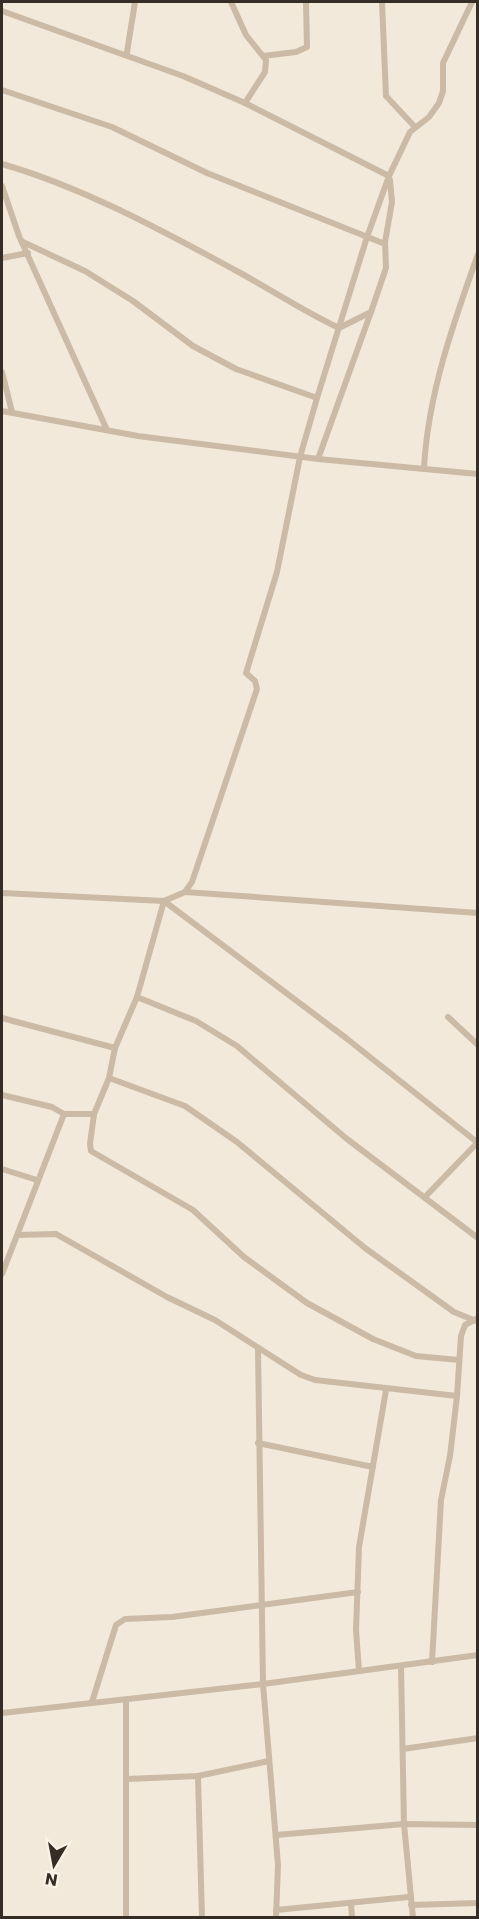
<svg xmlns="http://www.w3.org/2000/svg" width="479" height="1919" font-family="Poppins,sans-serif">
  <rect width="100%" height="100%" fill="#f2e9da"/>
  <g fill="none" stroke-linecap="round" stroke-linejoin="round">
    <g stroke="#cbbaa5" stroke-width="6">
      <path d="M231 2 246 35 266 60 265 72 245 103"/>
      <path d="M382 2 386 96 414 126"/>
      <path d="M2 11 183 76 245 103 389 176 410 132 429 117 439 103 443 91V63L472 2"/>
      <path d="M127 52 135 2"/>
      <path d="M263 56 296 52 307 47 306 2"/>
      <path d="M2 90 112 127 207 173 385 244"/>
      <path d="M2 164C82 187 161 230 235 270 270 289 303 311 339 328L371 312 386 268 385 242 392 202 390 180"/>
      <path d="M2 186 19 236 107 430"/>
      <path d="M23 242 85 271 133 301 193 346 236 369 317 398"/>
      <path d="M2 258 28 253"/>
      <path d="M2 372 12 412"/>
      <path d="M2 411 138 436 318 459 478 474"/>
      <path d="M318 459 371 312"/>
      <path d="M424 468C428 394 453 324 478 254"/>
      <path d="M185 892 478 913"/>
      <path d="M2 893 164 901 185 892 192 882 257 689 255 681 246 673 277 572 300 457 317 398 367 237 389 176"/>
      <path d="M164 901 346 1038 478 1143"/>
      <path d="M137 997 196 1021 237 1046 347 1139 478 1238"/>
      <path d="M448 1017 478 1045"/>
      <path d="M2 1018 115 1048"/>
      <path d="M109 1078 185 1106 237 1142 365 1248 454 1312 476 1321"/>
      <path d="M2 1095 52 1107 64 1114"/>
      <path d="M94 1114 90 1144 91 1151 193 1210 244 1257 307 1303 373 1339 416 1356 459 1360"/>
      <path d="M2 1169 37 1180"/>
      <path d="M425 1197 477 1143"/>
      <path d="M18 1235 56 1234 167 1297 215 1320 301 1375 315 1380 457 1396 461 1336 465 1325 478 1318"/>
      <path d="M2 1274 64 1114H94L109 1078 115 1048 137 997 164 901"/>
      <path d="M258 1348 263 1684 278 1865 276 1918"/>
      <path d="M258 1443 373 1467"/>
      <path d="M432 1662 441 1500 450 1456 457 1396"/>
      <path d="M401 1666 404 1824 413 1918"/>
      <path d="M359 1671 356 1630 359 1547 386 1390"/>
      <path d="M92 1702 116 1625 125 1619 172 1617 358 1592"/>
      <path d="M2 1713 263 1684 478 1655"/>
      <path d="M403 1749 478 1738"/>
      <path d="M198 1776 202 1918"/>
      <path d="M127 1779 198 1776 269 1761"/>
      <path d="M276 1835 404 1824 478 1825"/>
      <path d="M351 1903 352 1918"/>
      <path d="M411 1905 478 1903"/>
      <path d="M276 1910 409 1897"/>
      <path d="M126 1918V1700"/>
    </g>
  </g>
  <rect width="479" height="1919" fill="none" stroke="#372d27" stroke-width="6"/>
  <g transform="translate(54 1865) rotate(190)" stroke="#faf3e6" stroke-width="4.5" paint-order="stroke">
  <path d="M0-4.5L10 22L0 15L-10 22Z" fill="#372d27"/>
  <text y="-9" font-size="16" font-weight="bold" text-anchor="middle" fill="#372d27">N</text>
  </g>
</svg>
